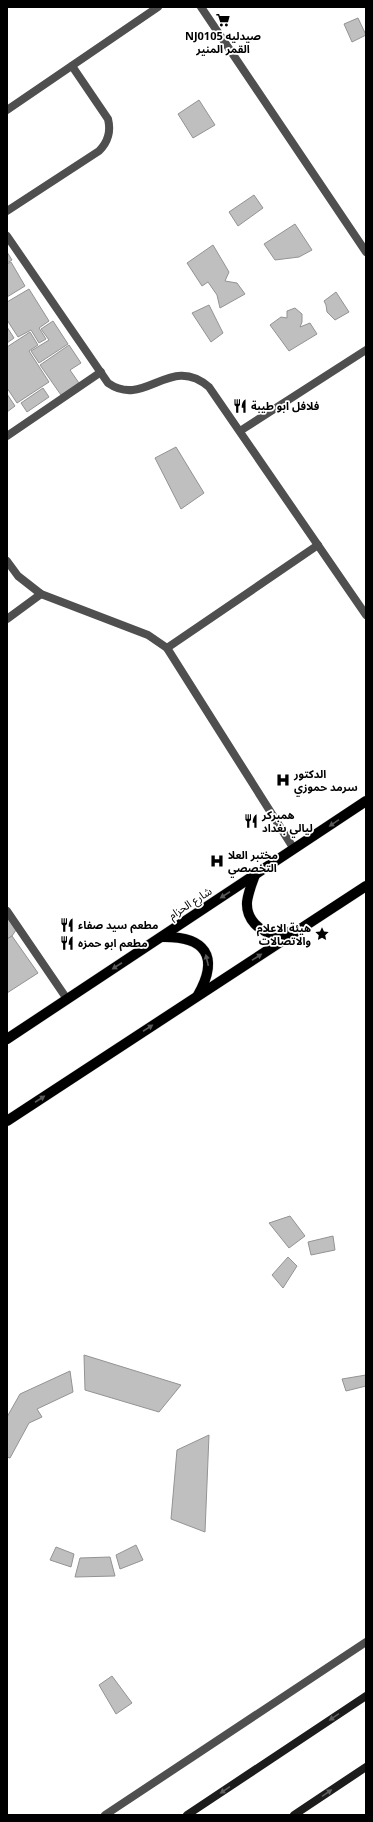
<svg xmlns="http://www.w3.org/2000/svg" width="373" height="1822" font-family="'Noto Sans','Noto Sans Arabic',sans-serif">
  <rect width="100%" height="100%" fill="#fff"/>
  <g fill="#bfbfbf" stroke="#939393">
    <path d="M358 18 366 35 352 42 344 24Z"/>
    <path d="M199 100 215 125 193 138 178 114Z"/>
    <path d="M254 195 263 208 238 226 229 212Z"/>
    <path d="M295 224 312 250 299 257 275 260 264 244Z"/>
    <path d="M213 245 229 272 225 281 237 283 245 294 220 308 217 295 208 282 202 286 187 263Z"/>
    <path d="M7 252 12 260 7 263Z"/>
    <path d="M11 262 25 286 7 297V264Z"/>
    <path d="M29 289 49 321 39 328 46 339 39 343 31 330 18 337 7 320V302Z"/>
    <path d="M336 292 349 312 335 320 327 312 326 305 324 301Z"/>
    <path d="M209 305 223 333 211 342 192 313Z"/>
    <path d="M295 308 302 314V322L300 327 310 323 317 334 289 351 270 325 281 317 287 318V311Z"/>
    <path d="M53 321 68 344 39 363 31 351 49 340 41 329Z"/>
    <path d="M7 327 14 338 7 343Z"/>
    <path d="M30 332 38 345 29 351 49 382 17 403 7 388V347Z"/>
    <path d="M69 345 81 363 70 370 79 383 61 395 40 365Z"/>
    <path d="M43 388 49 397 27 412 21 403Z"/>
    <path d="M7 394 15 406 7 412Z"/>
    <path d="M176 447 204 493 181 509 155 458Z"/>
    <path d="M7 917 16 930 12 936 7 939Z"/>
    <path d="M12 936 38 973 7 993V939Z"/>
    <path d="M290 1216 305 1236 289 1248 269 1223Z"/>
    <path d="M333 1236 335 1250 311 1255 308 1242Z"/>
    <path d="M288 1257 297 1266 283 1288 272 1275Z"/>
    <path d="M84 1355 181 1385 159 1412 85 1390Z"/>
    <path d="M70 1371 73 1392 37 1409 42 1417 29 1423 10 1458 7 1457V1417L20 1394Z"/>
    <path d="M366 1375V1386L346 1391 342 1379Z"/>
    <path d="M209 1435 205 1532 171 1519 177 1450Z"/>
    <path d="M136 1545 143 1560 120 1569 116 1555Z"/>
    <path d="M56 1547 74 1554 71 1567 50 1560Z"/>
    <path d="M110 1557 115 1576 75 1577 80 1558Z"/>
    <path d="M112 1676 132 1703 116 1714 99 1685Z"/>
  </g>
  <g fill="none" stroke-linecap="round" stroke-linejoin="round">
    <defs>
      <g id="primary">
        <path d="M255 875C252 883 248 893 247 902 246 919 259 932 275 934 281 934 288 932 294 931"/>
        <path d="M162 937C205 936 220 956 198 995"/>
        <path d="M7 1039 366 801"/>
        <path d="M7 1121 366 886"/>
      </g>
    </defs>
    <use href="#primary" stroke="#dbdbdb" stroke-width="11"/>
    <g stroke="#4f4f4f" stroke-width="8">
      <path d="M201 7 366 252"/>
      <path d="M7 110 158 7"/>
      <path d="M7 211 99 151C109 141 111 131 108 119L72 66"/>
      <path d="M7 236 108 383C145 409 170 353 209 387L366 615"/>
      <path d="M240 431 366 350"/>
      <path d="M7 436 101 372"/>
      <path d="M7 561 18 576 41 594 148 635 167 648 294 849"/>
      <path d="M7 619 41 594"/>
      <path d="M167 648 318 545"/>
      <path d="M7 911 67 999"/>
      <path d="M105 1815 366 1642"/>
    </g>
    <g stroke="#1c1c1c" stroke-width="8">
      <path d="M187 1815 366 1696"/>
      <path d="M294 1815 366 1767"/>
    </g>
    <use href="#primary" stroke="#000" stroke-width="10"/>
  </g>
  <defs><path id="oneway-solid" d="M-6-.8H1V-3.2L6.5 0L1 3.2V.8H-6Z"/></defs>
  <g fill="#595959">
    <use href="#oneway-solid" transform="translate(334 823) rotate(146)"/>
    <use href="#oneway-solid" transform="translate(225 895) rotate(147)"/>
    <use href="#oneway-solid" transform="translate(257 957) rotate(-33)"/>
    <use href="#oneway-solid" transform="translate(207 960) rotate(-103)"/>
    <use href="#oneway-solid" transform="translate(117 966) rotate(147)"/>
    <use href="#oneway-solid" transform="translate(148 1028) rotate(-33)"/>
    <use href="#oneway-solid" transform="translate(40 1099) rotate(-33)"/>
  </g>
  <g fill="#606060">
    <use href="#oneway-solid" transform="translate(334 1717) rotate(146)"/>
    <use href="#oneway-solid" transform="translate(225 1790) rotate(146)"/>
    <use href="#oneway-solid" transform="translate(327 1793) rotate(-34)"/>
  </g>
  <defs>
    <symbol id="supermarket-bare" viewBox="-9 -9 18 18"><path d="M-6-5.5h2.5l.6 2H6L4.5 2H-2.5L-4.4-4H-6ZM-1.5 3.2a1.3 1.3 0 1 0 .1 0ZM3 3.2a1.3 1.3 0 1 0 .1 0Z" fill="#000" stroke="#fff" stroke-width="2.5" paint-order="stroke"/></symbol>
    <symbol id="restaurant-bare" viewBox="-9 -9 18 18"><path d="M-5-6h1v4h1v-4h1v4h1v-4h1v5L-1.5 .5V6h-2V.5L-5-1ZM5-6V6H3V1.5H1.5Q1.5-4 5-6Z" fill="#000" stroke="#fff" stroke-width="2.5" paint-order="stroke"/></symbol>
    <symbol id="hospital-bare" viewBox="-9 -9 18 18"><path d="M-5-5h3v3.5h4V-5h3V5h-3V1.5h-4V5h-3Z" fill="#000" stroke="#fff" stroke-width="2.5" paint-order="stroke"/></symbol>
    <symbol id="sight-bare" viewBox="-9 -9 18 18"><path d="M0-6L1.8-2.2L6-1.7L2.9 1.2L3.7 5.4L0 3.3L-3.7 5.4L-2.9 1.2L-6-1.7L-1.8-2.2Z" fill="#000" stroke="#fff" stroke-width="2.5" paint-order="stroke"/></symbol>
  </defs>
  <g fill-rule="evenodd">
    <use href="#supermarket-bare" x="213" y="10" width="20" height="20"/>
    <use href="#restaurant-bare" x="230" y="396" width="20" height="20"/>
    <use href="#hospital-bare" x="273" y="770" width="20" height="20"/>
    <use href="#restaurant-bare" x="241" y="811" width="20" height="20"/>
    <use href="#hospital-bare" x="207" y="851" width="20" height="20"/>
    <use href="#restaurant-bare" x="57" y="915" width="20" height="20"/>
    <use href="#sight-bare" x="312" y="924" width="20" height="20"/>
    <use href="#restaurant-bare" x="57" y="933" width="20" height="20"/>
  </g>
  <g text-anchor="middle" stroke-width="3.5" stroke-linejoin="round" paint-order="stroke">
    <g font-size="11" font-weight="bold" fill="#000" stroke="#fff" text-anchor="start">
      <text x="223" y="40" text-anchor="middle">NJ0105 صيدليه<tspan x="223" dy="13">القمر المنير</tspan></text>
      <text x="251" y="410">فلافل ابو طيبة</text>
      <text x="294" y="778">الدكتور<tspan x="294" dy="13">سرمد حموزي</tspan></text>
      <text x="262" y="819">همبركر<tspan x="262" dy="13">ليالي بغداد</tspan></text>
      <text x="228" y="859">مختبر العلا<tspan x="228" dy="13">التخصصي</tspan></text>
      <text x="78" y="929">مطعم سيد صفاء</text>
      <text x="311" y="932" text-anchor="end">هيئة الاعلام<tspan x="311" dy="13">والاتصالات</tspan></text>
      <text x="78" y="947">مطعم ابو حمزه</text>
    </g>
    <g font-size="11" fill="#000" stroke="#fff">
      <text transform="translate(190 903) rotate(-33)" y="4">شارع الحزام</text>
    </g>
  </g>
  <rect width="373" height="1822" fill="none" stroke="#000000" stroke-width="16"/>
</svg>
